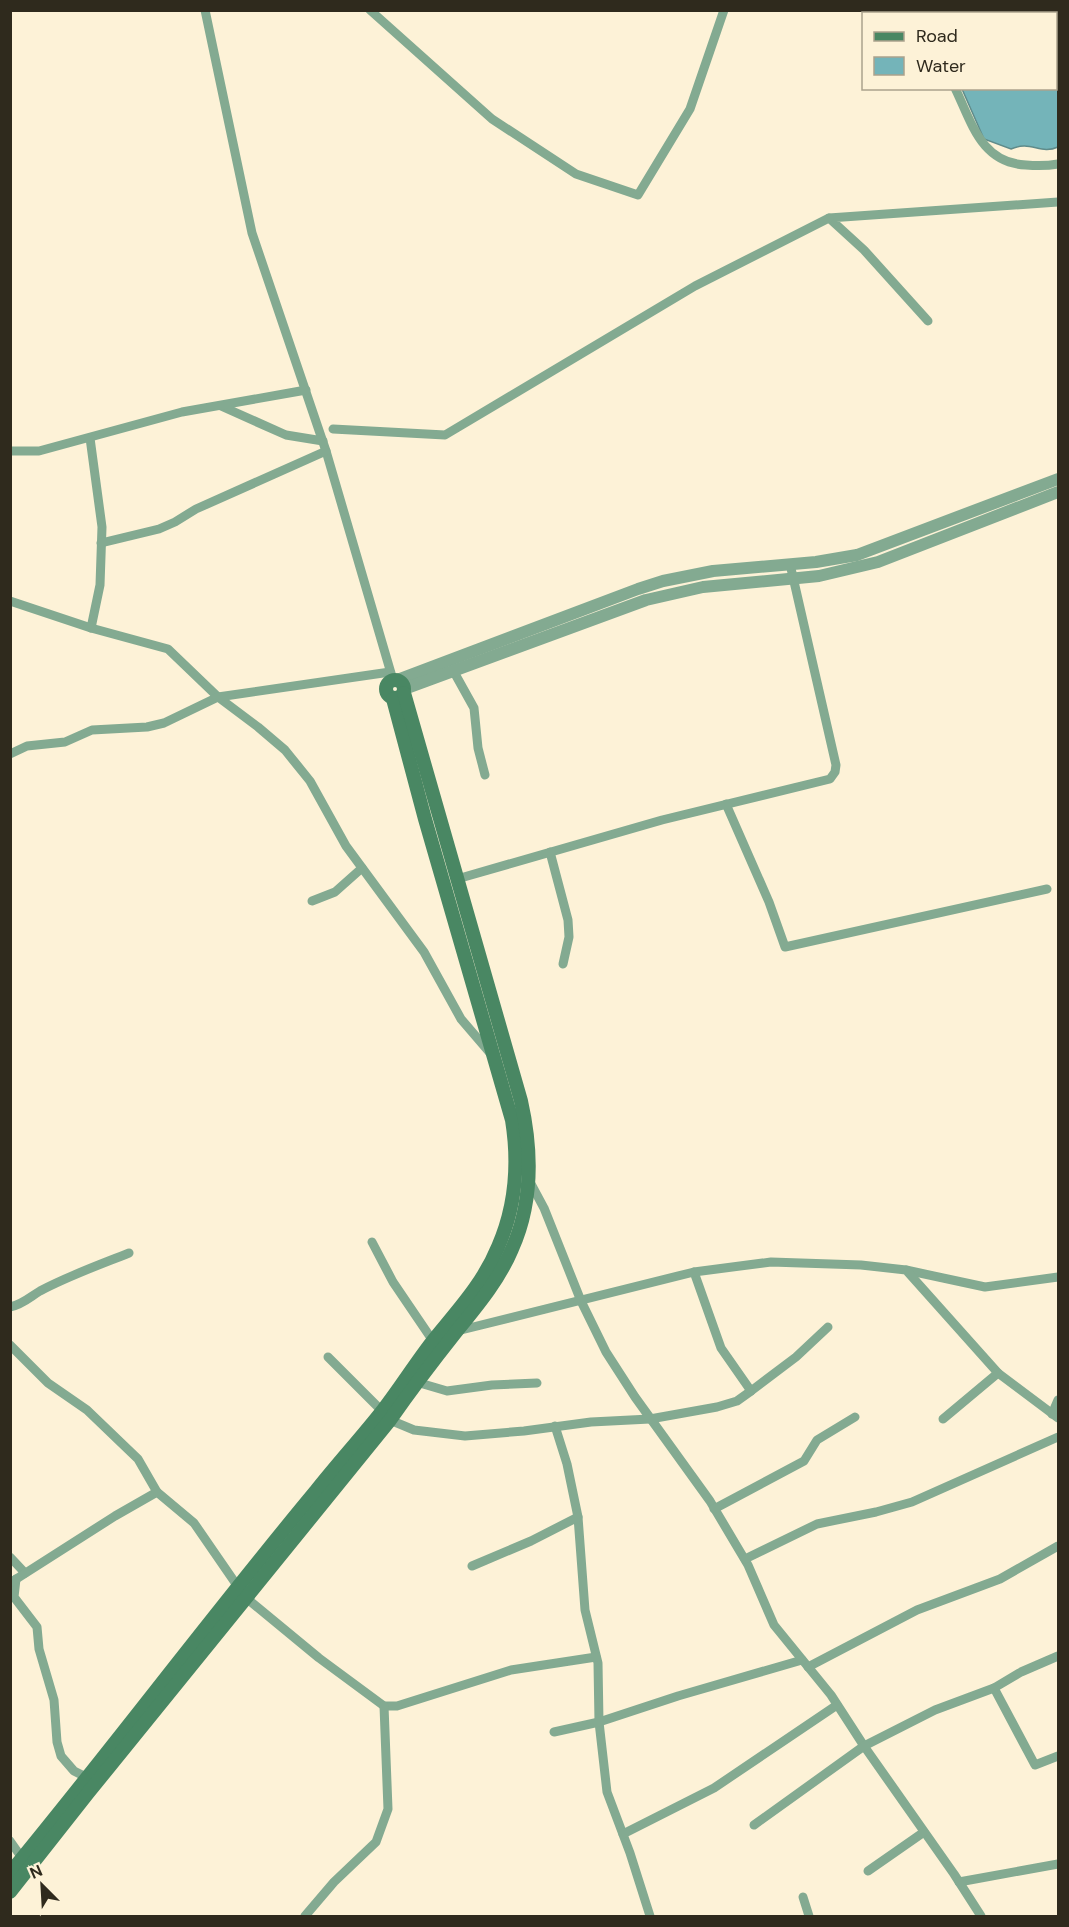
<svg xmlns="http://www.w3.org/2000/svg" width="1069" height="1927" font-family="'DM Sans',sans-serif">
  <rect width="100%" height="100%" fill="#fdf2d7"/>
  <path fill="#74b4b9" stroke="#5f8b8a" stroke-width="1.5" d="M942 10 1058 11V147C1040 155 1031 140 1011 149L984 139 962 89 1056 88V14H940Z"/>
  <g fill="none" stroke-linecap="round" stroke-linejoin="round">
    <g stroke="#83aa91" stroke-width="9">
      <path d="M205 10 252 233 326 451 393 680"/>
      <path d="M370 10 492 119 576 174 638 195 690 109 724 10"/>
      <path d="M917 10 918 14"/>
      <path d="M955 88C972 123 981 163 1026 165 1037 166 1047 166 1058 164"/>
      <path d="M928 321 864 250 829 218 1058 202"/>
      <path d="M221 406 286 435 323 441"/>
      <path d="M333 429 445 435 695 286 829 218"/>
      <path d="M90 438 102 527 100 585 91 628"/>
      <path d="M10 451H39L182 412 306 390"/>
      <path d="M101 543 159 529 175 522 196 509 326 451"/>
      <path d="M10 601 91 628 168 649 218 697 258 727 285 750 310 781 346 846 424 952 461 1019 491 1054"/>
      <path d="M454 672 474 708 478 748 485 775"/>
      <path d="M10 754 27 746 65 742 92 730 147 727 164 723 218 697 390 672"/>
      <path d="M726 804 769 902 785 947 1047 889"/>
      <path d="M550 852 568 920 569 937 563 964"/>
      <path d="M457 879 662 820 830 779 835 772 836 765 790 564"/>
      <path d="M312 901 335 892 362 868"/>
      <path d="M529 1180 544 1208 581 1301 606 1352 635 1397 710 1501 748 1565 774 1625 831 1695 864 1746 954 1874 981 1916"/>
      <path d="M372 1242 393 1282 433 1341"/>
      <path d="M906 1270 985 1287 1058 1277"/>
      <path d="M694 1272 721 1348 751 1391"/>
      <path d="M10 1307C22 1305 30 1297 40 1291 68 1276 99 1265 129 1253"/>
      <path d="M457 1331 694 1272 771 1262 861 1265 906 1270 998 1373 1058 1418"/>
      <path d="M10 1345 48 1383 87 1410 138 1459 157 1492"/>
      <path d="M328 1357 382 1411"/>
      <path d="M413 1381 447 1391 492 1385 537 1383"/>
      <path d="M1052 1414 1058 1400"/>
      <path d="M943 1419 998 1373"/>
      <path d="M390 1420 414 1430 465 1436 524 1431 591 1422 650 1419 717 1407 737 1401 751 1391 796 1357 828 1327"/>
      <path d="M555 1426 567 1464 578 1517 585 1610 598 1663 599 1722 607 1792 630 1853 650 1916"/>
      <path d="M714 1509 804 1461 817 1440 855 1417"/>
      <path d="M10 1557 25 1573"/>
      <path d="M745 1559 817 1524 876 1512 912 1502 1058 1437"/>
      <path d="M472 1566 531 1541 578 1517"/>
      <path d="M16 1579 14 1597 37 1627 39 1649 54 1700 57 1742 61 1756 74 1771 86 1777"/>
      <path d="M10 1583 115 1516 157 1492 194 1523 245 1597 319 1658 384 1706H397L511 1670 596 1657"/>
      <path d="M808 1667 917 1610 1000 1579 1058 1546"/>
      <path d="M994 1688 1035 1765 1058 1756"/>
      <path d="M554 1732 599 1722 678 1696 802 1660"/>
      <path d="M754 1825 864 1746 935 1710 994 1688 1021 1672 1058 1656"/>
      <path d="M623 1834 714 1788 837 1705"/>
      <path d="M10 1841 22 1858"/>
      <path d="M868 1871 924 1832"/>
      <path d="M959 1882 1058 1864"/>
      <path d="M803 1897 809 1916"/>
      <path d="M305 1916 334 1882 376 1842 388 1809 384 1706"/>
    </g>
    <g stroke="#83aa91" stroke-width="12">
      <path d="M397 680 638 589 663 581 713 571 816 562 857 555 1058 479"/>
      <path d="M404 689 646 600 703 587 819 576 878 562 1058 492"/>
    </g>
    <g stroke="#498763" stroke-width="14">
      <circle cx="395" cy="689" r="9"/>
      <path d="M10 1873C114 1747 211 1617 315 1492 337 1464 361 1438 383 1410 400 1388 415 1364 432 1342 456 1312 483 1284 498 1247 516 1206 519 1164 512 1120L425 819 393 699"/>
      <path d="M10 1892 88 1793 390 1420C411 1390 433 1361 456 1332 477 1306 499 1280 512 1249 533 1202 532 1150 521 1101L404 693"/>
    </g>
  </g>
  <rect width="1069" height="1927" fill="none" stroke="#2f2a1d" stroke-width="24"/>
  <rect x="862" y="12" width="195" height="78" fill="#fdf2d7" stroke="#aba28d" stroke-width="1.5"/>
  <rect x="874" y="32" width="30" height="9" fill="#498763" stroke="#aba28d" stroke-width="1.5"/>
  <text x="916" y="42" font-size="18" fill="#2f2a1d">Road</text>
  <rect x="874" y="57" width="30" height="18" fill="#74b4b9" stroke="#aba28d" stroke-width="1.5"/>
  <text x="916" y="72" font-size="18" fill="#2f2a1d">Water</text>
  <g transform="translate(42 1885) rotate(336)" stroke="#fdf2d7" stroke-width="4.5" paint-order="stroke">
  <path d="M0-4.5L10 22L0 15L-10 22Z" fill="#2f2a1d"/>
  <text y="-9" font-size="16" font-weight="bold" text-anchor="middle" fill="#2f2a1d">N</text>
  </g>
</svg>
